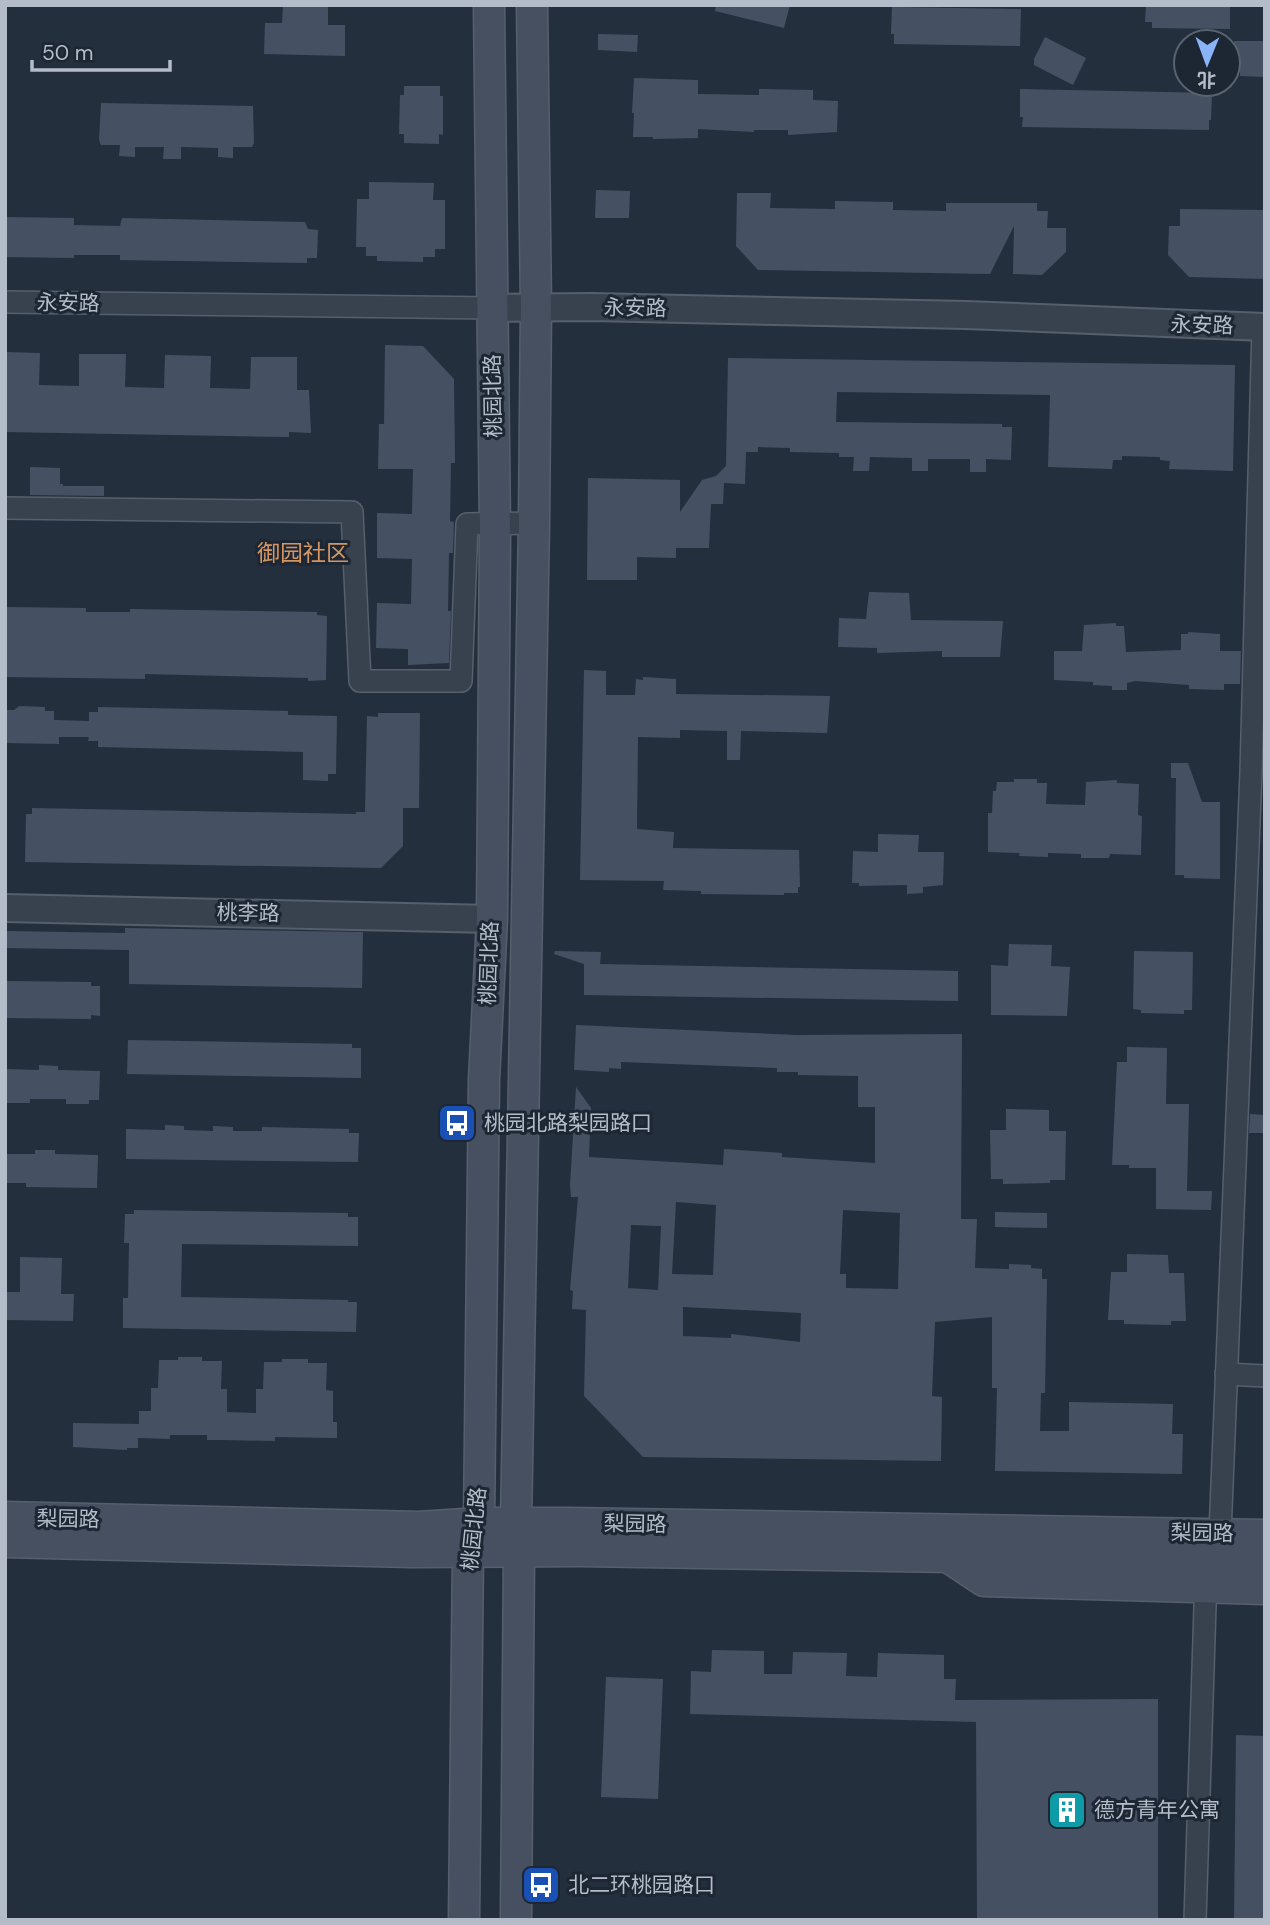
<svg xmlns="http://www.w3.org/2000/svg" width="1270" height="1925" font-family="'DM Sans','Noto Sans SC',sans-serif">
  <rect width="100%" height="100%" fill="#242f3e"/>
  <g fill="#455162" fill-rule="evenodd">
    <path d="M283 5H328V25H345V56L264 54 265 23H282Z"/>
    <path d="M716 5H790L784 28 715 11Z"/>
    <path d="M1146 5H1230V29L1152 28V22H1145Z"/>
    <path d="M892 7 1021 9 1020 46 894 44V34H891Z"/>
    <path d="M598 34 638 35 637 52 598 50Z"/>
    <path d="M1045 37 1086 58 1073 85 1034 65V59Z"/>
    <path d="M1234 41H1265V77L1240 76V71H1234Z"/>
    <path d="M634 78 698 80V94H700L759 95V89L813 90V100L838 101 837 132 788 135V130H754V132L698 129V138L653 139V137H633L634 113H632Z"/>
    <path d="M404 86H440V96H443V135L439 134V144L404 143V134H399L400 95H404Z"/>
    <path d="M1020 89 1212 93 1211 120H1209V130L1022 127 1023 117H1020Z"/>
    <path d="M101 103 253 106 254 143 252 147H233V158L218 157V148L181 147V159H163L164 147H135V157L119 156 120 145H101L99 140Z"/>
    <path d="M369 182 434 183 433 200H445V249H435V257H423V262L377 261V256H366V247H356L357 199H369Z"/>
    <path d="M596 190 630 191 629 218H595Z"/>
    <path d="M737 193H771L770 208 835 209V201L893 202V210L946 211V203H1037V211H1048L1047 228H1066V252L1042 275 1013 274 1014 226 990 274 758 270 736 246Z"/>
    <path d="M1180 209 1265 210V279L1189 277 1168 255 1169 226H1180Z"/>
    <path d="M5 217 74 218V225L120 226 122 218 305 222 308 229 318 230 317 258H307V263L120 260V255H74V258L5 257Z"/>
    <path d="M385 345 423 346 454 379 455 463H451L450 521 454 522 453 553H449L448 611H451L449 663 408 665V649L376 648 377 603 411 604 412 559 377 558V513L412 514 413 469H378L379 424H384Z"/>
    <path d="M5 352 40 353 39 385 79 386V354H126L125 387 164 388 165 355 211 356 210 388 250 389 251 357H297V390H309L311 433 289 432V437L5 432Z"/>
    <path d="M728 358 1235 365 1233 471 1169 469 1170 461 1160 460V457L1122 456V460H1113L1112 469 1048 467 1050 395 837 392 836 422 1002 424V427H1012L1011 460 986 459V472H970V459H928V471H912V458L870 457 869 471H853L854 457H839V453L790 452V448L758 447V452H746L745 484 724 483 723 504H711L709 548H676V558L637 557V580H587L588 478 680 480V512L702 480 716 476 726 466Z"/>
    <path d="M30 467 60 468V484H63V486H104V496L30 495Z"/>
    <path d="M869 592 909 593 911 620 1003 621 1000 657H942V651L877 653V648L838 647 839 618 866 619Z"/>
    <path d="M5 607 86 608V612H130V609L317 612V615L327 616 326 680 308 681V678L145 674V679L5 677Z"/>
    <path d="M1116 623V626H1124L1126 652 1181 650V634H1188V632L1220 634V651H1241L1240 684H1224V690L1189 689V685L1135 681 1127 683V690H1112V686L1093 685V682L1054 680V651H1082L1084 625Z"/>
    <path d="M584 670 606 671V695H635L636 679 643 680V677L676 679V694L830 696 827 733 741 731 740 760H727V731L680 730V738L638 737 637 829 674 832 673 848 799 850 800 887H798V893H784V895L701 894V891L663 890 664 881 580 880Z"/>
    <path d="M19 706 45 707V711H54V720L89 721V712H98V707L288 711V715L337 716 336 774H328V781L303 780V752L98 747V741H88L89 737H59V744L5 743V710H14Z"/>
    <path d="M378 713H420L419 808H403V846L381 868 25 862 26 814H32V808L356 814V812H365L367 716 378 717Z"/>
    <path d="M1171 763H1188L1202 802H1220V879L1184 878V875H1175L1176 778H1171Z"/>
    <path d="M1014 779H1037V783H1047L1046 804 1085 805 1086 782 1117 780V783L1139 784 1138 815 1142 816 1141 855 1110 854 1109 858H1081V854L1048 853V857L1019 856 1020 853 988 852V813H992L993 791H996L997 782H1014Z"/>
    <path d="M878 834 919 835 918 852H944L943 885 923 887V893L907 894V885L859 886V883H852L853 851 878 852Z"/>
    <path d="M125 928 363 932 362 988 129 984V950L5 948V931L125 933Z"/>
    <path d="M1009 944 1052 945 1051 966 1070 967 1067 1016 991 1015V965L1008 966Z"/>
    <path d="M555 951 601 952 600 964 958 971V1001L584 995V964L554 954Z"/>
    <path d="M1134 951 1193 952 1192 1010H1184V1014L1141 1013V1010L1133 1009Z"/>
    <path d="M5 981 91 982V986H100V1016L91 1015V1019L5 1018Z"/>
    <path d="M576 1025 796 1035 962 1034 961 1219H977L975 1268 1009 1269V1264L1031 1265V1268L1042 1269V1279H1047L1045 1393H1041L1040 1431H1069V1402L1173 1404 1172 1434H1183L1182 1474 995 1471 997 1388H992V1317L935 1322 932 1396 942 1397 941 1461 643 1457 584 1396 586 1310 572 1309 573 1291 570 1290 578 1197H571L570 1185 576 1087 591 1108 589 1157 723 1165 724 1149 782 1153V1157L875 1163V1107H858V1076L798 1075V1072H777V1068L621 1062V1069L609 1068V1072L574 1070ZM676 1202 716 1205 713 1275 672 1274ZM843 1210 900 1213 898 1289 846 1288V1274H840ZM631 1225 661 1226 658 1290 628 1288ZM683 1307 801 1313 800 1342 731 1334V1338L683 1336Z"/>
    <path d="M128 1040 352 1044V1048H361V1078L127 1074Z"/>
    <path d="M1127 1047 1167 1048 1166 1104H1189L1187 1191H1212L1211 1210 1156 1209V1168H1129V1165H1112L1117 1062H1127Z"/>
    <path d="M39 1065 58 1066V1070L100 1071 99 1100H89V1104H66V1099H30V1103H6L5 1069 39 1070Z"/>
    <path d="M1006 1109 1049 1110V1131H1066L1065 1180H1050V1183L1003 1184V1179H991L990 1130H1006Z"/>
    <path d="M1250 1114 1265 1115V1133H1249Z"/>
    <path d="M165 1125 184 1126V1130L213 1131V1126L233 1127V1131H262V1127L349 1129V1133H359L358 1162 126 1159V1129L165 1130Z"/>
    <path d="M35 1150H55V1154L98 1155 97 1188 26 1187V1183H5V1154H35Z"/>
    <path d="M134 1210 348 1213V1217H358V1246L182 1244 181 1297 348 1300V1302H357L356 1332 123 1328V1298H128L129 1243H124L125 1214H134Z"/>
    <path d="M995 1212 1047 1213V1228L995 1227Z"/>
    <path d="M1127 1254 1168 1255 1169 1273H1184L1186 1321H1171V1325L1124 1324V1320H1108L1111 1272H1127Z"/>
    <path d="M20 1257 62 1258 61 1294H74L73 1321 5 1320V1292H20Z"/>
    <path d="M178 1357H202V1361H222L221 1389H227V1412L256 1413V1389H263L264 1362H282V1359H308V1363H327L326 1390 333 1391V1422H337V1438L275 1437V1441L224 1440H207V1435H170V1439L138 1438V1448H127V1450L73 1447V1423L139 1424V1411H151V1388H158L159 1360H178Z"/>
    <path d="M712 1650 764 1651V1674H792L793 1652 847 1653 846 1676 877 1677 878 1653 944 1655V1679H956L955 1700 1158 1699V1920H977L976 1722 690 1714 691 1671 711 1672Z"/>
    <path d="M606 1677 663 1679 658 1799 601 1797Z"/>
    <path d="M1236 1735 1265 1736V1920H1234Z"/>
  </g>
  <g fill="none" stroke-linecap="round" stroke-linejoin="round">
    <defs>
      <g id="minor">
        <path d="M5 302 492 308"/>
        <path d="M5 508 352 512 360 681H461L467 524 534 523"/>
        <path d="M1226 1374 1265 1376"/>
        <path d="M1215 1544 1220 1534 1251 772 1263 327"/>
        <path d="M1195 1920 1206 1575"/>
      </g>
      <g id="tertiary">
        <path d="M492 308 592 307 966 315 1265 327"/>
        <path d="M5 908 492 919"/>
      </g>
      <g id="secondary">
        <path d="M5 1517 419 1527 479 1523H569L1265 1535"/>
        <path d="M5 1542 411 1552 580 1551 1265 1562"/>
        <path d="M948 1557 984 1581 1265 1589"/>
        <path d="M464 1920 468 1552 479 1523 484 1080 492 919 495 533 489 5"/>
        <path d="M516 1920 519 1552 516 1523 534 523 536 307 532 5"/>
      </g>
    </defs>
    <use href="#minor" stroke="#565f6c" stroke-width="24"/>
    <use href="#tertiary" stroke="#565f6c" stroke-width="30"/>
    <use href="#secondary" stroke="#565f6c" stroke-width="33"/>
    <use href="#minor" stroke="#38414e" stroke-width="21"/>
    <use href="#tertiary" stroke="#38414e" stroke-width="26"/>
    <use href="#secondary" stroke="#465061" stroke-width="30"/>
  </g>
  <defs>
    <symbol id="bus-square" viewBox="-11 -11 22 22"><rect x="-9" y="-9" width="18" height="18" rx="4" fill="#1a4fb4" stroke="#1d2633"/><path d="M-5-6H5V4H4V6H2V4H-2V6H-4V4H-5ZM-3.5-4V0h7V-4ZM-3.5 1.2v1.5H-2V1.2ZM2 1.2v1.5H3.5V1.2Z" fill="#fff"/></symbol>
    <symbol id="building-square" viewBox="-11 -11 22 22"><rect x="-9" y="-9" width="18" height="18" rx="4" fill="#0f9aa8" stroke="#1d2633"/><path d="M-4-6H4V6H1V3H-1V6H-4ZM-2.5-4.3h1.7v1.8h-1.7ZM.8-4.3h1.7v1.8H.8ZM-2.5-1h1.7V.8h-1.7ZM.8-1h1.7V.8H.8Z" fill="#fff"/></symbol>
  </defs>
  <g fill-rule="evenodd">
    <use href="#bus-square" x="435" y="1101" width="44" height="44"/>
    <use href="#building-square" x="1045" y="1788" width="44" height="44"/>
    <use href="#bus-square" x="519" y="1863" width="44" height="44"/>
  </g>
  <g text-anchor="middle" stroke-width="6" stroke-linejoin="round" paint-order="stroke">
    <g font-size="21" fill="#b4bcc9" stroke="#1d2633">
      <text transform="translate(68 303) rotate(1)" y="7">永安路</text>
      <text transform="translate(635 308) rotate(1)" y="7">永安路</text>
      <text transform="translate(1202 325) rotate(2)" y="7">永安路</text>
      <text transform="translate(493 396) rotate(-91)" y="7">桃园北路</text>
      <text transform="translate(248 913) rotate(1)" y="7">桃李路</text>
      <text transform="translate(489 963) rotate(-88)" y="7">桃园北路</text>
      <text transform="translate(68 1519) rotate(1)" y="7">梨园路</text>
      <text transform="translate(635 1524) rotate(1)" y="7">梨园路</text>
      <text transform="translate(474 1529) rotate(-84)" y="7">桃园北路</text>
      <text transform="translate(1202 1533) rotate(1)" y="7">梨园路</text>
    </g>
    <g font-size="21" fill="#b4bcc9" stroke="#1d2633" text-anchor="start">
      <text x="484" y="1130">桃园北路梨园路口</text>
      <text x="1094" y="1817">德方青年公寓</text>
      <text x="568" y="1892">北二环桃园路口</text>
    </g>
    <g font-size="23" fill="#d59563" stroke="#1d2633">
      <text x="303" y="561">御园社区</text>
    </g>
  </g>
  <rect width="1270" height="1925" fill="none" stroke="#b4bcc9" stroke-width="14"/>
  <g transform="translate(1207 63) rotate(181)"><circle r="33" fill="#1d2633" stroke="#59626f" stroke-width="2"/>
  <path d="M0-5L12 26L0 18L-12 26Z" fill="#8ab4f8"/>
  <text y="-10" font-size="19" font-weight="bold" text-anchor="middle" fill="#b4bcc9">北</text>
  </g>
  <path d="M32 60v10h138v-10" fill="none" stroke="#b4bcc9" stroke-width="3.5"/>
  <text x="42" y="60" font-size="21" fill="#b4bcc9" stroke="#1d2633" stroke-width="5" paint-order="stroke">50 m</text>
</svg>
